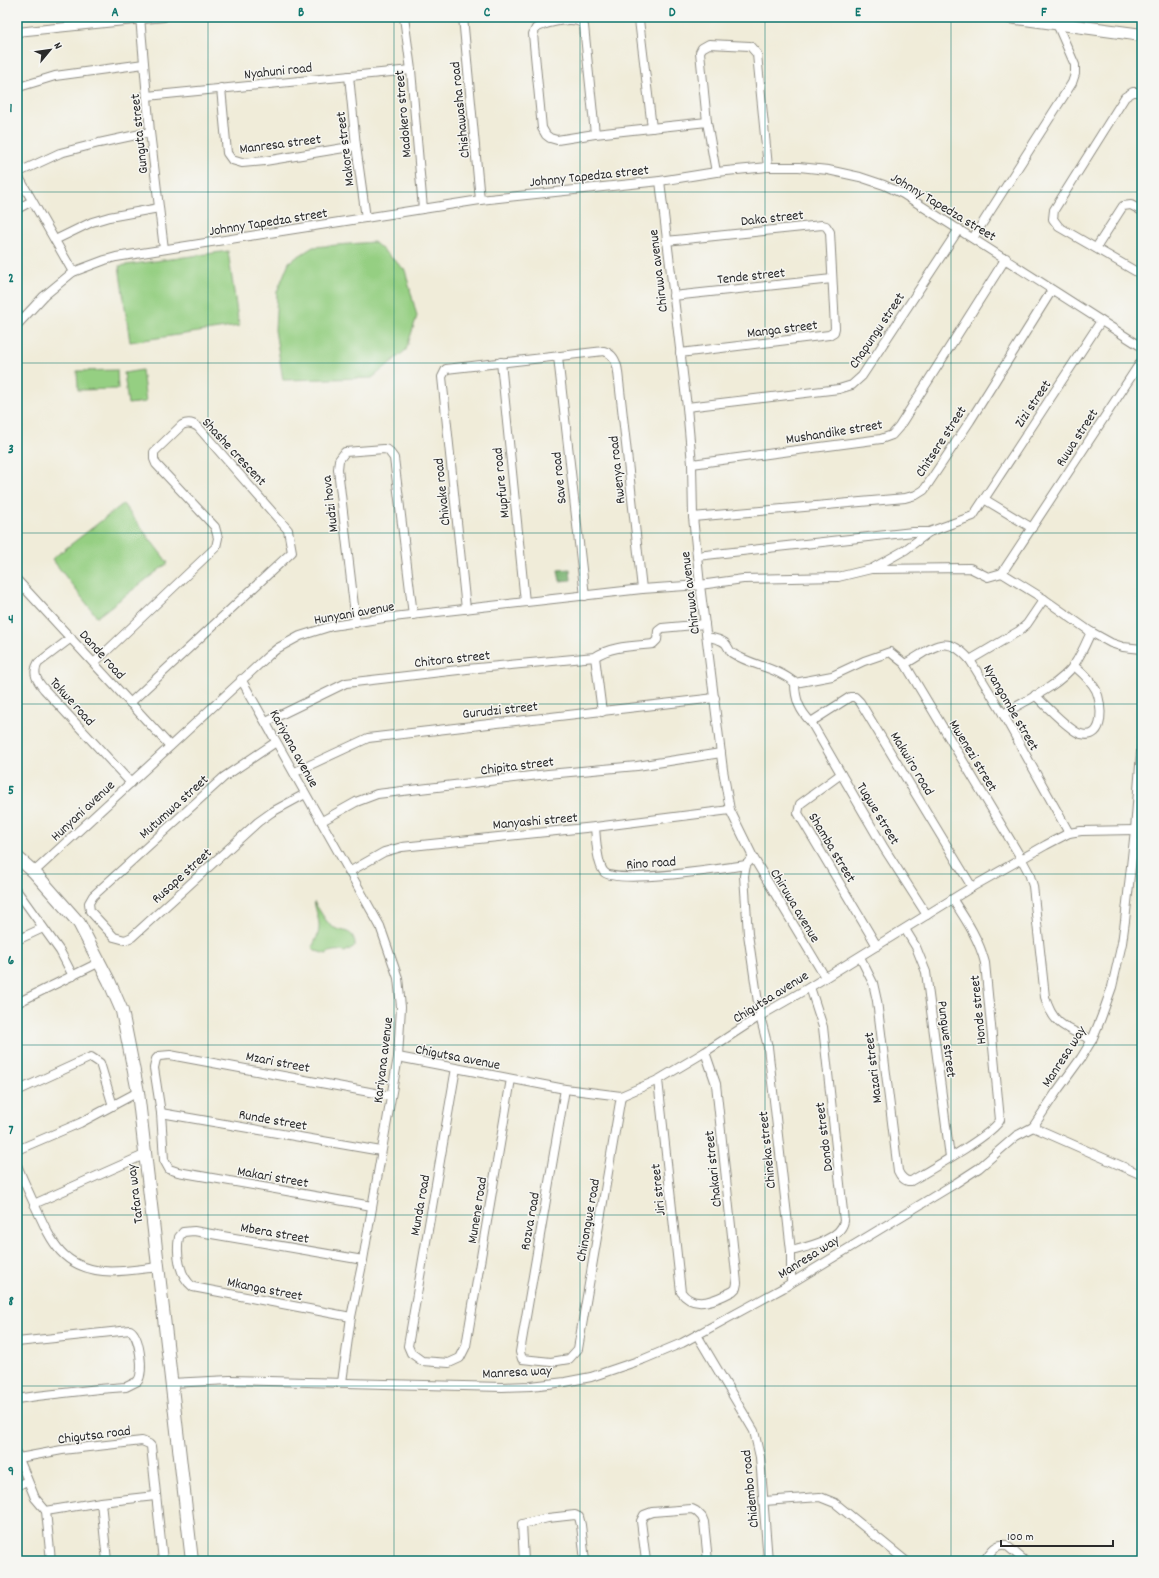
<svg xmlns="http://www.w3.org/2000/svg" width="1159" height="1578" viewBox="0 0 1159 1578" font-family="Dekko,sans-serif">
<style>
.green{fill:#95cf82;stroke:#607d56}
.forest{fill:#78b270;stroke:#526e4e}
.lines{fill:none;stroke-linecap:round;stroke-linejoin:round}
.street-casing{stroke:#8e8c82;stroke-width:10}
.secondary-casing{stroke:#8e8c82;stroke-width:14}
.street{stroke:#fff;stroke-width:8}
.secondary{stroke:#fff;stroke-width:12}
.grid{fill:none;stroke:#0f766e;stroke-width:1;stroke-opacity:0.55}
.labels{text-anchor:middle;stroke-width:3;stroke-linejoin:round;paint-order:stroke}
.street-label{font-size:14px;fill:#2b2b2b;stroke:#f6f6f2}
.neatline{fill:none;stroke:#0f766e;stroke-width:1.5}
.grid-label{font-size:13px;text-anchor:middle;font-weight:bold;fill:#0f766e}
</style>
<rect width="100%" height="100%" fill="#f6f6f2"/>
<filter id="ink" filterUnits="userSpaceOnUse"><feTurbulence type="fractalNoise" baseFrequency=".025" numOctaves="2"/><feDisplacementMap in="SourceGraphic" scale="8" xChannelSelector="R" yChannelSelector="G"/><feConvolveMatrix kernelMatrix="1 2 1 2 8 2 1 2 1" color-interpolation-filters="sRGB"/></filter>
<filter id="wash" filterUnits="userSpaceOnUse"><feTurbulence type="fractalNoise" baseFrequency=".012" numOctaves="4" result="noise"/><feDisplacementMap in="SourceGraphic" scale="16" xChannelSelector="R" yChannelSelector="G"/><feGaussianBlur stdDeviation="0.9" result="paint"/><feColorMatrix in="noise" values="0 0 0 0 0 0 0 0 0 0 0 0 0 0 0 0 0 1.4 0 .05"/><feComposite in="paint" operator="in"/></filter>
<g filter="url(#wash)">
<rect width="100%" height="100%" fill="#f0ecd9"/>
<!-- green -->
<g class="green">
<path d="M374,242L405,270L417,316L406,350L372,378L283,380L275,330L277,292L289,262L313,247Z"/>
<path d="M228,251L239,326L130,342L119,266Z"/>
<path d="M117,370L118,389L78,390L77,371Z"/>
<path d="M142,370L146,402L128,404L124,373Z"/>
<path d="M123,504L168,563L97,617L52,559Z"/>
<path d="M314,902C319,909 323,917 329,924C338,934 355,926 355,946L345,952C338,950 332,950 326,954L316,951L312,947C323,928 319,923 314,902Z"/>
</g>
<!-- forest -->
<path class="forest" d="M570,569L571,580L560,581L558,570Z"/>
</g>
<g filter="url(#ink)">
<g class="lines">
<!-- street casing -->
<g class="street-casing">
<g id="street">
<path d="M140,17L150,132L164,249"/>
<path d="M404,17L411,70L423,209"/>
<path d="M463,17L480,200"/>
<path d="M639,20L652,128"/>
<path d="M17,32L164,17"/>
<path d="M349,76L356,146L366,218"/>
<path d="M19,87L55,76L144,64"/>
<path d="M221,88L227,153L232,160L242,163L265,161L356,146"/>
<path d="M1142,92H1133L1125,97L1054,210L1053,219L1059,227L1142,275"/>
<path d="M147,96L411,70"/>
<path d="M595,134L584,26C578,14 546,23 536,28L533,34L542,128L546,135L550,138L557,140L595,134L707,122"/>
<path d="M716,172L707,122L700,52L702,48L709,44L750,46L757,54L768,167"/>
<path d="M17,173L60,153L99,143L150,132"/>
<path d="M17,174L73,272"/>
<path d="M660,181L687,407L692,464L693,517L700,585L723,770L730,810L753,857L825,977"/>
<path d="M17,209L32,201"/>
<path d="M973,238L1072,83L1075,74V65L1057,24"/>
<path d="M55,240L92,222L109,217L159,208"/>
<path d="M666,241L822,225L826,226L830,232L835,328L834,332L829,335L680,353"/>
<path d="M1096,248L1123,206L1131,205L1142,211"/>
<path d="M673,296L832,279"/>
<path d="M17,325L44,296L73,272L105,260L116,257L480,200L660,181L716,172L768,167H799L828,170L860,177L884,185L903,194L1142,347"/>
<path d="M558,357L585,596"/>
<path d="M1142,360L1002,573L1044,599L1091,632L1111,643L1123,647L1142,649"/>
<path d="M501,362L525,602"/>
<path d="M687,407L839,389L852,385L862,376L959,229"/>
<path d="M692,464L881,439L892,435L899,427L1006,258"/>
<path d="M984,499L1032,528"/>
<path d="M693,517L905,498L916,495L924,490L970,421L1052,290"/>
<path d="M697,556L913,532H929"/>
<path d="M873,568L905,550L929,532L973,516L1101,321"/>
<path d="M17,580L170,746"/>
<path d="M466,609L442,377L446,369L604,351C614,354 617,363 618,372L642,589"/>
<path d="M356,623L338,469L339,460L345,452L384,449L388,450L394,458L413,615"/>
<path d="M707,637C713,638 720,639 725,643C728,646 729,651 732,653C752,666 777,667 795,683"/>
<path d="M71,638L38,663C32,673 37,681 44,689L131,783"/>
<path d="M595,657C610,646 634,646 653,644L657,640L658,631L662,628L705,624"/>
<path d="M970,660L1019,631L1027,624L1044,599"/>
<path d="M94,663L216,547L218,538L215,527L156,464L154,459V452L182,425C188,422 193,423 198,427L288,530L292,552L130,703"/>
<path d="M905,664C932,649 945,631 970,660L1003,714L1069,833"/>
<path d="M241,679L380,926L398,978L401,1007L398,1057L363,1260L351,1317L342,1382"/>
<path d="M1035,695C1043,703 1071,732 1081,734C1106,741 1102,703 1096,690C1090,679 1082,673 1073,665"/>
<path d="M1003,714C1025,701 1059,686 1074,665C1081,655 1086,643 1091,632"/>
<path d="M266,722L346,683L467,669L595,657L602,712"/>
<path d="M811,722L850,697H855L860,702L972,887"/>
<path d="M276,742L224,777L93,896L89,903L90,911L114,937L125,940L132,937L258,822L272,812L305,794"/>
<path d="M295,772L368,738L715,698"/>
<path d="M841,774L800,804L798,813L877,946"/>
<path d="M322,821L356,802L377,794L548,774L637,766L721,753"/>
<path d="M595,827C596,839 597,864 604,872C615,885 725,868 746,865"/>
<path d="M753,857L746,865L744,876L748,934L760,1016L768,1047L791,1251V1282"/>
<path d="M34,872L268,656L278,648L300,636L332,626L384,618L642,589L700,585L743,579L838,577L871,569L970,568L988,577L1002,573"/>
<path d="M349,872L384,852L402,847L595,827L730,810"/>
<path d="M17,891L60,951L73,976"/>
<path d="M927,915L884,848L811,722C800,711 795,700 795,683L832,676L864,661L890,652L905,664L1021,858L1029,873L1033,886L1045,997C1053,1026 1067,1028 1092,1040"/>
<path d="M905,929L916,947L926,972L950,1157"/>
<path d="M17,940L43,928"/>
<path d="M860,957L873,983L877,1001L898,1171C900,1176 905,1182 911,1181C928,1171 994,1134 1000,1120L985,963C979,939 966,920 953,900"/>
<path d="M17,1003L100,962"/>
<path d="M398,1057L565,1089L621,1096L658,1080L705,1052L760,1016L810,987L972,887L1046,845L1069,833L1081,831L1135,830"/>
<path d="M456,1068L408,1346L411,1353L422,1361L449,1363L460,1358L466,1346L511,1079"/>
<path d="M658,1080L681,1292C694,1311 718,1299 733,1291L736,1288L737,1283L716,1084L705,1052"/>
<path d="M565,1089L520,1352L522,1359L551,1362L569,1359L578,1349L621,1096"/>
<path d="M17,1091L91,1057L100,1063L113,1106"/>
<path d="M161,1113L381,1151"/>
<path d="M1033,1127L1142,1175"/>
<path d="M17,1150L80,1123L138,1092"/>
<path d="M17,1165C23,1180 30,1195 37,1210C52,1243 63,1267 103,1271C119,1273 141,1269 158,1267"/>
<path d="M34,1204L144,1155"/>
<path d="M372,1206L178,1172L169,1169L164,1160L161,1113L154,1068L156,1059L159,1056L170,1055L391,1096"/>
<path d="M791,1251C806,1247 841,1240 844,1221L823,1027L810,987"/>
<path d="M351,1317L193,1287C179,1276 176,1254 179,1237L183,1232L194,1231L363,1260"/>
<path d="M697,1335L754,1431L760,1457L768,1561"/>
<path d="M17,1342L130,1330C140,1336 144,1371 138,1381L126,1387L99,1389L37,1396L17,1399"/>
<path d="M171,1383L230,1380L502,1387L531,1386L565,1382L591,1377L644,1359L682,1343L783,1288L956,1183L979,1168L1016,1136L1033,1127L1057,1091L1081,1058L1092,1040L1101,1018L1112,987L1122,943L1125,921L1135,830L1142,739"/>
<path d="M17,1454L35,1498L46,1511L101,1502L155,1496"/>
<path d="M19,1458L62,1450L142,1441L149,1444L151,1446L163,1561"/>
<path d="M17,1486L27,1481"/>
<path d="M764,1501L820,1497L835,1503L906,1561"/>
<path d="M101,1502L107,1561"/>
<path d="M46,1511L51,1561"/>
<path d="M524,1561L522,1524L548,1518L575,1515L579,1517L581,1525L585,1561"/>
<path d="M646,1561L641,1521L644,1515L652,1512L692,1509L696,1511L702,1517L704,1522L708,1561"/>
<path d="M984,1561C990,1553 995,1543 1006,1545L1025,1561"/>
</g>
</g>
<!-- secondary casing -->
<g class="secondary-casing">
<g id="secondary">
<path d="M1009,17L1142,35"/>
<path d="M17,857L34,872L79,923L109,981L122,1011L138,1092L192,1561"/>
</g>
</g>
<!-- street -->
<use href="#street" class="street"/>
<!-- secondary -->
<use href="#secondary" class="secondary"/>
</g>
</g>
<!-- grid -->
<path class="grid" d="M208,17V1561M394,17V1561M580,17V1561M765,17V1561M951,17V1561M17,192H1142M17,363H1142M17,533H1142M17,704H1142M17,874H1142M17,1045H1142M17,1215H1142M17,1386H1142"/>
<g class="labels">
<!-- street labels -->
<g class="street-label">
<text transform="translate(278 70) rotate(-6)" y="5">Nyahuni road</text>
<text transform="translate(459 110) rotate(-96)" y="5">Chishawasha road</text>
<text transform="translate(402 114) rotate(-95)" y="5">Madokero street</text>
<text transform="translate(138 134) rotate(-96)" y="5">Gunguta street</text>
<text transform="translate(280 143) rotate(-7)" y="5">Manresa street</text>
<text transform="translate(344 149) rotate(-97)" y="5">Makore street</text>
<text transform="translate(589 175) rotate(-6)" y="5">Johnny Tapedza street</text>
<text transform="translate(944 206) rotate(31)" y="5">Johnny Tapedza street</text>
<text transform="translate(772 217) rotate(-6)" y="5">Daka street</text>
<text transform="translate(268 221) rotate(-9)" y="5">Johnny Tapedza street</text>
<text transform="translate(657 271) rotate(-97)" y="5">Chiruwa avenue</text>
<text transform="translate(751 275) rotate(-6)" y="5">Tende street</text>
<text transform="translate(782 328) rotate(-7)" y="5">Manga street</text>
<text transform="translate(876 330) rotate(-56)" y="5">Chapungu street</text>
<text transform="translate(1032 403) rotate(-56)" y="5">Zizi street</text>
<text transform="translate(834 431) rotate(-9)" y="5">Mushandike street</text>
<text transform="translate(1076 437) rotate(-57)" y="5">Ruwa street</text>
<text transform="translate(940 441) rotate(-57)" y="5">Chitsere street</text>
<text transform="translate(235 451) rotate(47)" y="5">Shashe crescent</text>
<text transform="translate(616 470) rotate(-96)" y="5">Rwenya road</text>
<text transform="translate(558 478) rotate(-96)" y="5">Save road</text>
<text transform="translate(500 483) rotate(-96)" y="5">Mupfure road</text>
<text transform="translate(441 492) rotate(-96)" y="5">Chivake road</text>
<text transform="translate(329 504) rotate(-97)" y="5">Mudzi hova</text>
<text transform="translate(689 593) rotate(-97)" y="5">Chiruwa avenue</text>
<text transform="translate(354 612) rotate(-10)" y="5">Hunyani avenue</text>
<text transform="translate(103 654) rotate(48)" y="5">Dande road</text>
<text transform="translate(452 658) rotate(-6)" y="5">Chitora street</text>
<text transform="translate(73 701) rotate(48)" y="5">Tokwe road</text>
<text transform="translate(1012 707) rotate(60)" y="5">Nyangombe street</text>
<text transform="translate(500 709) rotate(-6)" y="5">Gurudzi street</text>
<text transform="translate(295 748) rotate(61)" y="5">Kariyana avenue</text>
<text transform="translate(974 755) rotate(59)" y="5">Mwenezi street</text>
<text transform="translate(913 763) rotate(59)" y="5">Makwiro road</text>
<text transform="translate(517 765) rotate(-7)" y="5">Chipita street</text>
<text transform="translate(173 806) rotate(-42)" y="5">Mutumwa street</text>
<text transform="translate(82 810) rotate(-43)" y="5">Hunyani avenue</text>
<text transform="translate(879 813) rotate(59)" y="5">Tugwe street</text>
<text transform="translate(535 820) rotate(-5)" y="5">Manyashi street</text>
<text transform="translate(833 847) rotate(59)" y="5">Shamba street</text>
<text transform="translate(651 862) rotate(-4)" y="5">Rino road</text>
<text transform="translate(181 875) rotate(-42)" y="5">Rusape street</text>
<text transform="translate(796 905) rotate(59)" y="5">Chiruwa avenue</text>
<text transform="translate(770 996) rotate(-32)" y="5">Chigutsa avenue</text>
<text transform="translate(977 1010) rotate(-96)" y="5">Honde street</text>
<text transform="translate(948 1039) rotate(83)" y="5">Pungwe street</text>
<text transform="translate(458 1056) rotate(11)" y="5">Chigutsa avenue</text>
<text transform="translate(1063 1056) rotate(-57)" y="5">Manresa way</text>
<text transform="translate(382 1060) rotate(-83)" y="5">Kariyana avenue</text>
<text transform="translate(278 1061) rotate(11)" y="5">Mzari street</text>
<text transform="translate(872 1068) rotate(-97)" y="5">Mazari street</text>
<text transform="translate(273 1119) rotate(10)" y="5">Runde street</text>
<text transform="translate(823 1137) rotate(-97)" y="5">Dondo street</text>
<text transform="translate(766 1150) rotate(-96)" y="5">Chineka street</text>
<text transform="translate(712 1169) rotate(-96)" y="5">Chakari street</text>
<text transform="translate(273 1176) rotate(10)" y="5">Makari street</text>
<text transform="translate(657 1190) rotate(-96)" y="5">Jiri street</text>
<text transform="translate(134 1194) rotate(-97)" y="5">Tafara way</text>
<text transform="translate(419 1205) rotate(-80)" y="5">Munda road</text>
<text transform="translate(476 1210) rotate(-81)" y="5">Munene road</text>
<text transform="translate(587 1220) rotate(-80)" y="5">Chinongwe road</text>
<text transform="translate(529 1221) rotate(-80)" y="5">Rozva road</text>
<text transform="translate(275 1232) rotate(10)" y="5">Mbera street</text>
<text transform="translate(808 1256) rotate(-32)" y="5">Manresa way</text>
<text transform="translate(265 1288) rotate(11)" y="5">Mkanga street</text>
<text transform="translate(517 1371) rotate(-3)" y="5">Manresa way</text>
<text transform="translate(94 1434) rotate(-7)" y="5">Chigutsa road</text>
<text transform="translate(749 1489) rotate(-96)" y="5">Chidembo road</text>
</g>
</g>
<!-- margin -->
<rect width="1159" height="1578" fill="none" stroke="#f6f6f2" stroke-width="44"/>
<!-- north arrow -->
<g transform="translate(50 50) rotate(61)" stroke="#f6f6f2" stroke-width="3" paint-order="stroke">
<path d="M0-3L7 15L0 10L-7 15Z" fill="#2b2b2b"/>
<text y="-6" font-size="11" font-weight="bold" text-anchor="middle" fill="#2b2b2b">N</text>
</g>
<!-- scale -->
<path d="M1001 1540v6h112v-6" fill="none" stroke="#2b2b2b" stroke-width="2"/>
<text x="1007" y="1540" font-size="12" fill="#2b2b2b" stroke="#f6f6f2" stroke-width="3" paint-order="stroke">100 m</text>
<rect x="22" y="22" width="1115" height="1534" class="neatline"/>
<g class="grid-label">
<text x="115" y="16">A</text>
<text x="301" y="16">B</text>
<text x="487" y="16">C</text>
<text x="672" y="16">D</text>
<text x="858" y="16">E</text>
<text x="1044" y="16">F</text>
<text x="11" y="112">1</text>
<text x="11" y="282">2</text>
<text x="11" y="453">3</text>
<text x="11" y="623">4</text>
<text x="11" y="794">5</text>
<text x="11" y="964">6</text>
<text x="11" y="1134">7</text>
<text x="11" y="1305">8</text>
<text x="11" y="1475">9</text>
</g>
</svg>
